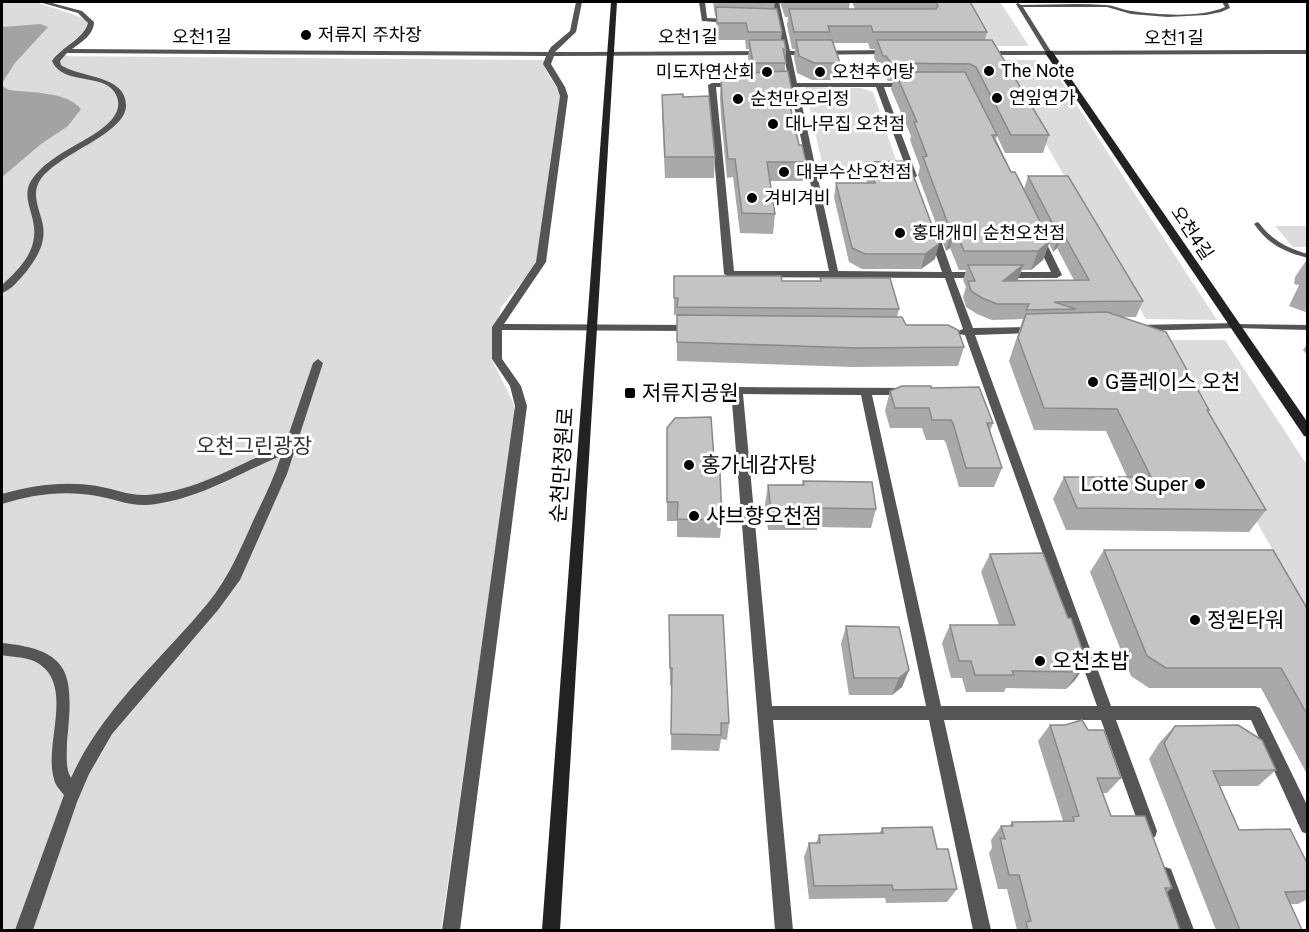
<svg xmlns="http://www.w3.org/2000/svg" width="1309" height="932" viewBox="0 0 1309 932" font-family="Roboto,'Noto Sans KR',sans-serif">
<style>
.green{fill:#dcdcdc}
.water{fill:#a3a3a3}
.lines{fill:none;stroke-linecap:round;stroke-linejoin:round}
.lane{fill:#555;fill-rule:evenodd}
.street{fill:#555;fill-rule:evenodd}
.secondary{fill:#222;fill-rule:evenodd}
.wall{fill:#a9a9a9;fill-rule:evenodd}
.shaded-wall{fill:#898989}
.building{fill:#c4c4c4;stroke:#898989;stroke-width:1.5}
.poi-dot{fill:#000;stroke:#fff;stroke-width:2}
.labels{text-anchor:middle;stroke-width:6;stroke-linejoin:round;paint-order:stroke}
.far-poi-label{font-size:18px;fill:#000;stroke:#fff;text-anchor:start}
.far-street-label{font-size:18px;fill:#000;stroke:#fff}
.poi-label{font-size:21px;fill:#000;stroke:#fff;text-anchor:start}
.park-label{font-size:21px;fill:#333;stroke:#fff}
.street-label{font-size:21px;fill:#000;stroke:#fff}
</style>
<rect width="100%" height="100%" fill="#fff"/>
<!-- green -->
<g class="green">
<path d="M2,2H36L83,18L88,22L83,33L55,56L544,60C544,74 556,84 562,96L538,257L530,273L501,307L492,344V360L513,402L515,413L441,930H2Z"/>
<path d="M961,2H1000L1029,46H986Z"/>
<path d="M998,60H1036L1052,67L1217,320L1146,319Z"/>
<path d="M805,87L861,88L873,92L900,172H824Z"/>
<path d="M1275,226H1307V247H1293Z"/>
<path d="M1153,340H1225L1307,465V610Z"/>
</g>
<!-- water -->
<g class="water">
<path d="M40,24L48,27L15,63L2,83V27Z"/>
<path d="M2,86L9,90C31,93 66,91 81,109L68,126L41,144L2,177Z"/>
</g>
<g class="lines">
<!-- lane -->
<g class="lane">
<path d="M1222,2H1308V3H1228L1230,8L1221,12L1206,15L1168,17L1131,14L1107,7H1023L1052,53L1049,55L1046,53L1016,4L1018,3L1021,5C1049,5 1077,3 1105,5C1114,5 1123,10 1132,11C1159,15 1201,18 1225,7Z"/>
<path d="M1257,222L1259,223C1272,240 1287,248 1308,254V258C1284,252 1268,244 1254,224Z"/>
<path d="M1233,324L1308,325V330L1236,328L1232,326Z"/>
</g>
<!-- street -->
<g class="street">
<path d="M39,2H48L82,11L94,22C94,34 82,42 72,49L548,52L551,47L570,31L576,2H582L576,32L555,52H585L783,51L773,2H779L790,51L890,50L894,52L890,54L791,55L797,83H968L1062,275L1057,278H954L973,328L1033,327L1038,330L1033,333L975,335L1111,706H1255L1260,708L1308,807V834L1302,832L1251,720H1116L1157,831L1155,837L1149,839L1143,837L1141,831L1101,720H944L991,930H973L929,720H773L793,930H775L731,390L733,387L909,388L911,391L909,394L905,395H872L941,706H1097L965,335L957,334L956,332L963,329L945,278L729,277L724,274L708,85L712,83H789L784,55L554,56L551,64L565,87L568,96L546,262L504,324L691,325L696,328L691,331L502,330V359L521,386L527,406L460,930H442L515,406L510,386L492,359V327L536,262L560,96L557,87L543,64L546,56L67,53L60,61L61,65C80,78 127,75 126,106C125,135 55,154 39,182C31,196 41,212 43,226C46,244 36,259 26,272C19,280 11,290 2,293V285C16,272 32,257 34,237C37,211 15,195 38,172C46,163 57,156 67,150C84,139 126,122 117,97C108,71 63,87 52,61C62,46 83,40 88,23L78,13ZM716,87H790L829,271H734ZM798,87H876L909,176L913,179L917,176L884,87H962L1051,272H952L938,232L933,229L928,232L942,272L838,271ZM743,394L861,395L926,706H772Z"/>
<path d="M699,2H705L707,18L729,19L732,21L729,23L702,21Z"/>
<path d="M1308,50V54L985,55L981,53L985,51Z"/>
<path d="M1236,323L1241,326L1240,328L1138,331L1133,328L1138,325Z"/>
<path d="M318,359L323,363L287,474L240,580L218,610L112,734L89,774L77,802L33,930H15L64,795C60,790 55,785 54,779C43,743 77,682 34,661C25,657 11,657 2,655V643C75,650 73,678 67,742C67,754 65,768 71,778C101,710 161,660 208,603C229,577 240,550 254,519C264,498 274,478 281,456C237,474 196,501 147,505C130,506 114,499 97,496C65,490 33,494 2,504V494C33,485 65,481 97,486C114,489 130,496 147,495C196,492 240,463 285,445L313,363Z"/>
<path d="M1165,867L1171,869L1194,930H1176L1157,875L1159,869Z"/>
</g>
<!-- secondary -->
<g class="secondary">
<path d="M611,2H617L560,930H542Z"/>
<path d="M1046,51H1052L1308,423V437L1304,436L1045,53Z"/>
</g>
</g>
<!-- wall -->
<g class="wall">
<path d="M713,2H775L774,9L782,32L781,40L786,50L785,71L792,92L790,104L799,145L806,162L803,181H770L775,214L773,234L740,233L733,177L727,178L721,117L720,97L721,79H731V74L751,73L748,57L749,49H746L745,40H717L716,16H715Z"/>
<path d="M780,2H850L849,9H855L852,2H970L987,32L985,40L1049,135L1043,153H1005L997,136L995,141L1011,172L1024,189L1028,176L1143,301L1136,317H1120L1209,410L1208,412L1266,510L1249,532L1066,530L1053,499L1064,477H1127L1106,431L1034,430L1009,361L1023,319L992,320L977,314L966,307L963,297L966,287L963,280L966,270H959L950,248L946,251L918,175L920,167L910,140L911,136L891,89L893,81H888L883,73H880L874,57L875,49H870L868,43H833L840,63L838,80H812L797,73L794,57L795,49H792L787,25L788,17H785ZM1049,243L1053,252L1057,248L1074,280L1017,281L1022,270H1031L1043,260Z"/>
<path d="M662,95L683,97L715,157L714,178H665L662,115Z"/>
<path d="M867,162L935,259L921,269H862L849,262L834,197L836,183H867L865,176Z"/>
<path d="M1308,258V313L1289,306L1299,285L1294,284L1295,277Z"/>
<path d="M674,276L782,281H820V278L899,309L897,317L906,325L964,347L958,366L853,367L677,361V315H674Z"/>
<path d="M1308,343V356L1303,350Z"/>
<path d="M931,388L993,423L990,431L1002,468L994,487H959L946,443L944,440H926L922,428H890L885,411L890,391Z"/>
<path d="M667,428L715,473L722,520L720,538L677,537V521H667Z"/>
<path d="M803,481L876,509L871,528L817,527V530H768L765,504L768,485H802Z"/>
<path d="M1104,550L1308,610V776L1261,688H1149L1131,676L1090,572Z"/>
<path d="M990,554L1087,663L1075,680L1066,689L1006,688L1004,692H966L962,678H951L942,643L950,625H999L981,572Z"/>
<path d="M669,615L729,723L727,740L721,739L719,751L671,750L672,685L670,686Z"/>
<path d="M846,626L909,670L902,687L892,695H849L841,644Z"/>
<path d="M1050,725L1088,730L1121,778L1107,793H1103L1111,816L1172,888L1167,892L1180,930H1016H1017L1007,889H998L989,853L992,848L991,840L1001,826H1009L1012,822L1063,821L1038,741Z"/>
<path d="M1175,726L1276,770L1258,786H1220L1239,830L1308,865V899L1298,904H1290L1302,930H1216L1149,759L1160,742Z"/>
<path d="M882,828L937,849L957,889L947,902L886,903L885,898L809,899L804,857L809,843H816L819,835L879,834Z"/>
</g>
<!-- shaded-wall -->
<g class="shaded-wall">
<path d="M955,229L950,248L946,251L951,232Z"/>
<path d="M1063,233L1057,248L1053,252L1059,236Z"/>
<path d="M1050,241L1043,260L1031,270L1038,251Z"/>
<path d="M939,244L935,259L921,269L925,254Z"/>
<path d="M1023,265L1018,280L998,296L1003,281Z"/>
<path d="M1087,663L1075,680L1066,689L1078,672Z"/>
<path d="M909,670L902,687L892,695L899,678Z"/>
</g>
<!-- building -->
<g class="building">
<path d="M936,2H970L987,32H873L871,26H828L830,32H794L789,9H936L938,6Z"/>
<path d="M716,7L777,9L782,32H748L746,23H717Z"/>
<path d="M749,40H784L786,50L783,49L786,63H753Z"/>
<path d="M796,40H832L840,63H814L799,56Z"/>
<path d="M877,40H992L1049,135H1011L976,67L970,64L891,63L886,56H883Z"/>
<path d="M788,71L792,92H787L799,145H802L806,162H767L775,214L742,213L735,159H728L722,98L721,79H732L731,74Z"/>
<path d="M895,72H965L997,135H992L1011,172H1015L1050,241L1038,251H964L955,229L951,232L923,157L927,156L914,122H917Z"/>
<path d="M683,94V97L709,96L715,157H665L662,95Z"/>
<path d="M908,161L939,244L925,254H865L852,248L836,183H875L867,162Z"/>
<path d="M1028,176H1068L1143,301L1054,302L1076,309L1026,310L1029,304H997L982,298L971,291L968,281H975L968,265H1023L1003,281L1089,280L1063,233L1059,236Z"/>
<path d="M674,276H781L782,281H821L820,278H890L899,309L677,307L678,298H674Z"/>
<path d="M1107,312L1166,332L1209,410H1207L1266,510L1077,508L1064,477H1151L1117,409L1044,408L1018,338L1026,314Z"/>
<path d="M677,315L902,317L906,325H948L958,330L964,347L857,348L677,342Z"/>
<path d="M902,386H931V388L979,387L993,423H987L1002,468H966L953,423L951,420H932L929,408H895L890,391Z"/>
<path d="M711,417L715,473H720L722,520L677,519L678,502H667V428L675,418Z"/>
<path d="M803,481L872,482L876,509L820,508L821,511H771L768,485H804Z"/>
<path d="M1104,550H1273L1308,610V716L1281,668H1166L1147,656Z"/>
<path d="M1043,553L1068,618H1071L1087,663L1078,672L1012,671L1014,675H975L971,661H959L950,625H1015L990,554Z"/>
<path d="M669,615H723L729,723H721V735L671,734L672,668H670Z"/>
<path d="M846,626L899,627L909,670L899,678H854Z"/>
<path d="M1082,720L1088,730H1104L1121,778H1097L1111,816H1145L1172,888H1165L1180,930H1028L1026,922L1031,921L1019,875H1009L1000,838L1005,839L1001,826H1013L1012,822L1074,821L1073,817L1079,816L1050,725H1065Z"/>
<path d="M1238,725L1262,740L1276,770L1213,771L1239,830L1290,829L1308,865V891L1285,892L1302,930H1240L1164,743L1175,726Z"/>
<path d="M932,827L937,849H948L957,889L893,890L892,885L814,886L809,843H820L819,835L883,833L882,828Z"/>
</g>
<!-- markers -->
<g class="poi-dot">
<circle cx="306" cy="35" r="6"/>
<circle cx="989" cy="71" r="6"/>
<circle cx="767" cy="72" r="6"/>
<circle cx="820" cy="72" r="6"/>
<circle cx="997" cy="98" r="6"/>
<circle cx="738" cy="99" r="6"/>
<circle cx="773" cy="124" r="6"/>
<circle cx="784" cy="172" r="6"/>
<circle cx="752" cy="198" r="6"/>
<circle cx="900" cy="233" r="6"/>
<circle cx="1093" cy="382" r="6"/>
<rect x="624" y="387" width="12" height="12" rx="3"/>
<circle cx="689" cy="465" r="6"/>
<circle cx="1200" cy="484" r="6"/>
<circle cx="694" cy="516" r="6"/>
<circle cx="1195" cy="620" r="6"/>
<circle cx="1040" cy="661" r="6"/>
</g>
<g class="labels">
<!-- far-poi labels -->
<g class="far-poi-label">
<text x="318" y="41">저류지 주차장</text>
<text x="1001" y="77">The Note</text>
<text x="755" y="78" text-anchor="end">미도자연산회</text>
<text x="832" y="78">오천추어탕</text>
<text x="1009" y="104">연잎연가</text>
<text x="750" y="105">순천만오리정</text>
<text x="785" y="130">대나무집 오천점</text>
<text x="796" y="178">대부수산오천점</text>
<text x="764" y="204">겨비겨비</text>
<text x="912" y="239">홍대개미 순천오천점</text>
</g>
<!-- far-street labels -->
<g class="far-street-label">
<text x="202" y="43">오천1길</text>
<text x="688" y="43">오천1길</text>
<text x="1174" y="44">오천1길</text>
<text transform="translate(1192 233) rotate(56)" y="6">오천4길</text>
</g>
<!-- poi labels -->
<g class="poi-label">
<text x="1105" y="389">G플레이스 오천</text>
<text x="642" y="400">저류지공원</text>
<text x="701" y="472">홍가네감자탕</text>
<text x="1188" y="491" text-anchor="end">Lotte Super</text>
<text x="706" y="523">샤브향오천점</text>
<text x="1207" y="627">정원타워</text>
<text x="1052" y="668">오천초밥</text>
</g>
<!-- park labels -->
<g class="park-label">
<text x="254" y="453">오천그린광장</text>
</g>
<!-- street labels -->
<g class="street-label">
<text transform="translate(562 465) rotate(-86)" y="7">순천만정원로</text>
</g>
</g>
<!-- border -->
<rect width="1309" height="932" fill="none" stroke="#000000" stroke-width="6"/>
</svg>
